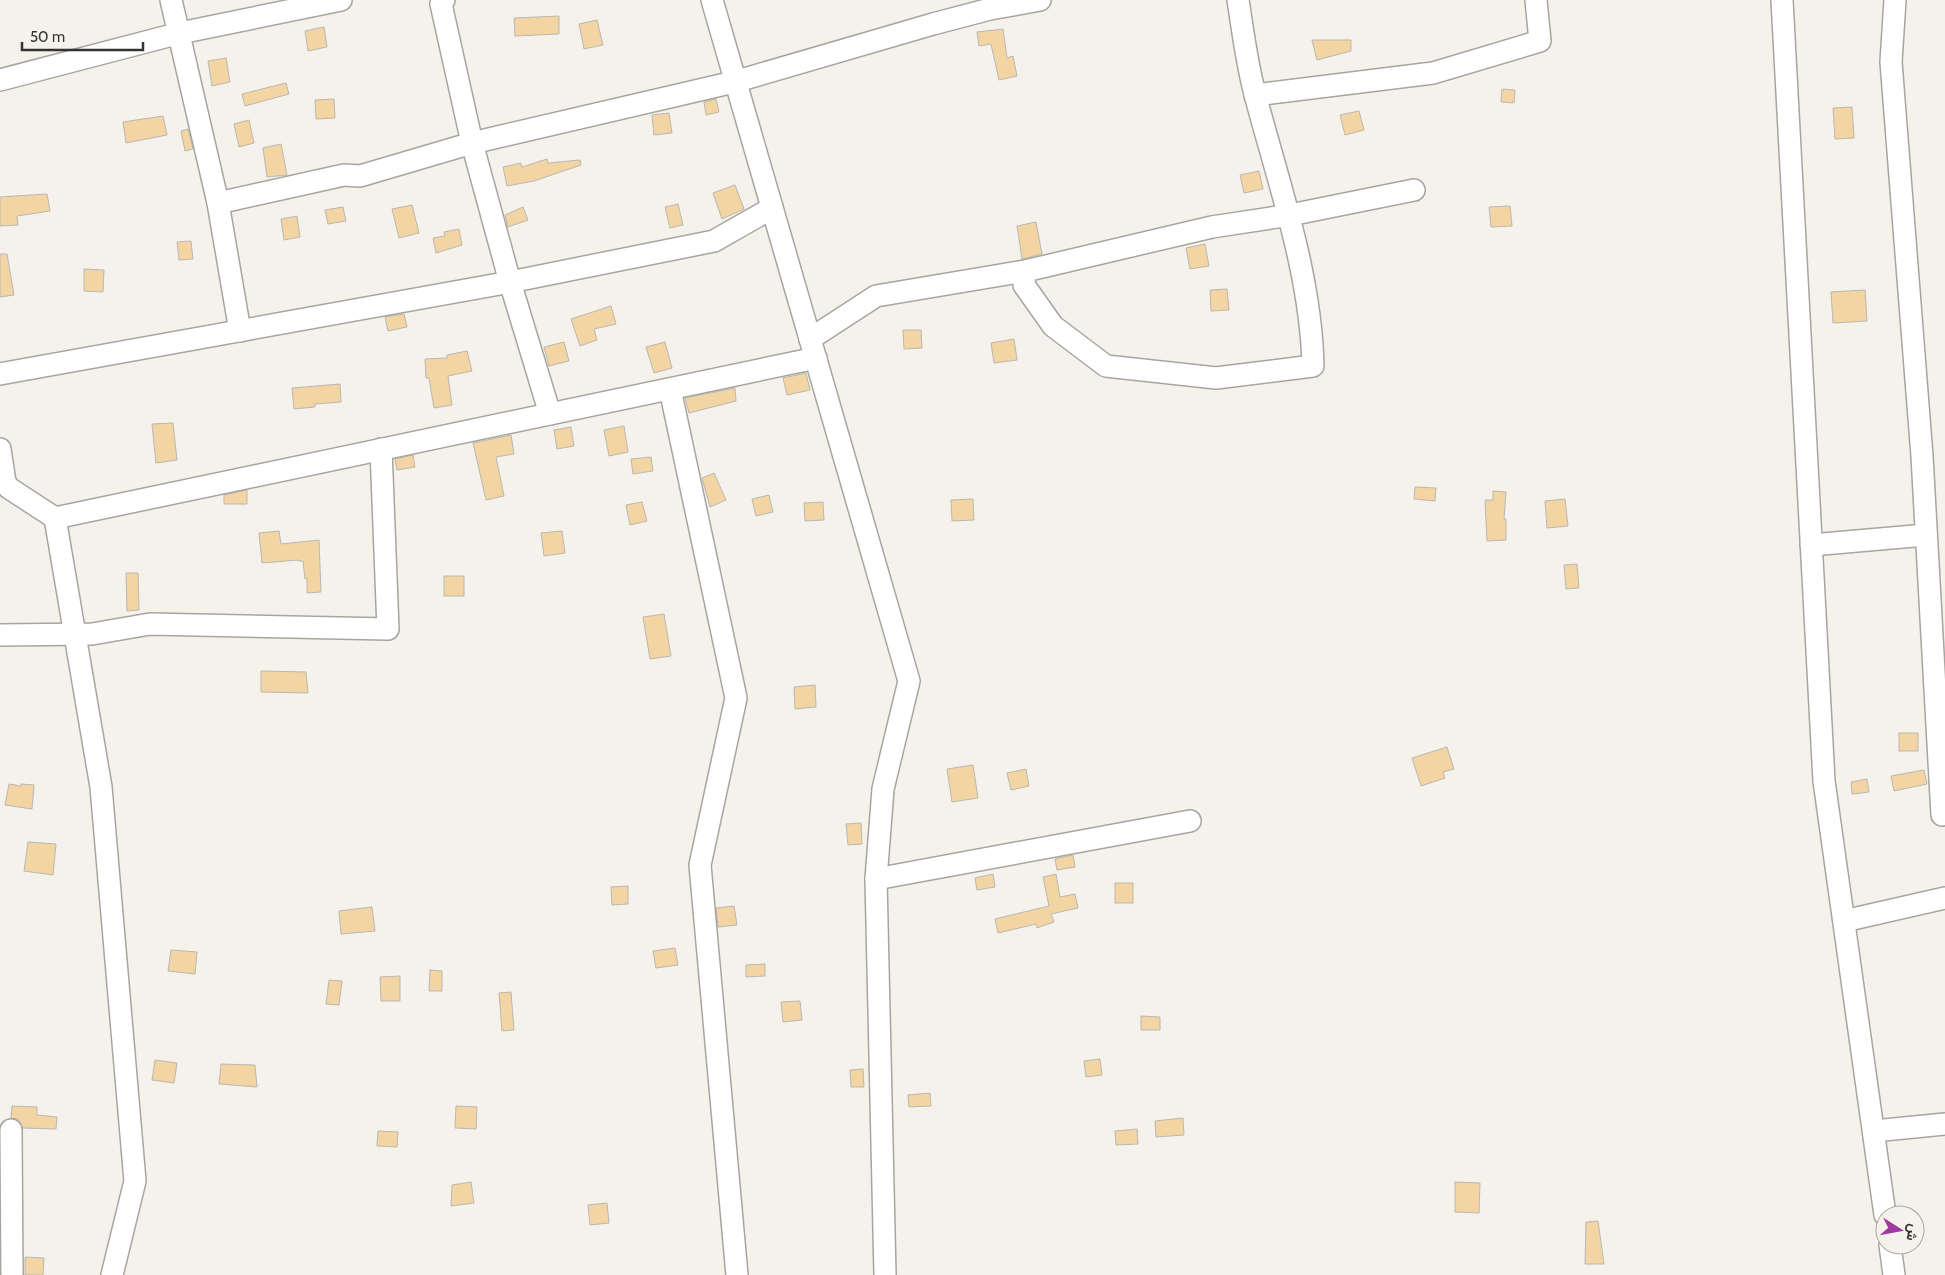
<svg xmlns="http://www.w3.org/2000/svg" width="1945" height="1275" viewBox="0 0 1945 1275" font-family="Cabin,Vazirmatn,sans-serif">
<style>
.building{fill:#f3d4a3;stroke:#bbb7b2}
.lines{fill:none;stroke-linecap:round;stroke-linejoin:round}
.minor-casing{stroke:#a8a59f;stroke-width:24}
.minor{stroke:#fff;stroke-width:21}
</style>
<rect width="100%" height="100%" fill="#f5f2ec"/>
<!-- building -->
<g class="building">
<path d="M559,16V34L515,36L514,18Z"/>
<path d="M597,20L603,45L584,49L579,24Z"/>
<path d="M324,27L327,47L308,51L305,31Z"/>
<path d="M1003,29L1007,58L1013,56L1017,76L999,80L991,44L979,46L977,32Z"/>
<path d="M1312,40H1351V51L1317,60Z"/>
<path d="M226,58L230,82L212,86L208,61Z"/>
<path d="M286,83L289,94L245,106L242,94Z"/>
<path d="M1502,89L1515,90L1514,103L1501,102Z"/>
<path d="M334,99L335,118L316,119L315,100Z"/>
<path d="M716,99L719,112L706,115L704,102Z"/>
<path d="M1852,107L1854,138L1835,139L1833,108Z"/>
<path d="M1359,111L1364,130L1345,135L1340,115Z"/>
<path d="M669,113L672,133L654,135L652,115Z"/>
<path d="M163,116L167,135L126,143L123,122Z"/>
<path d="M249,120L254,143L239,147L234,124Z"/>
<path d="M188,129L193,149L185,151L181,131Z"/>
<path d="M281,144L287,175L267,177L263,148Z"/>
<path d="M547,159L548,163L580,160L581,165L534,181L507,186L503,167L521,163L522,167Z"/>
<path d="M1259,171L1263,189L1244,193L1240,175Z"/>
<path d="M735,185L744,209L722,219L713,193Z"/>
<path d="M47,194L50,211L17,216L18,225L0,226V197Z"/>
<path d="M678,204L683,225L670,228L665,207Z"/>
<path d="M412,205L419,233L399,238L392,209Z"/>
<path d="M1510,206L1512,226L1491,227L1489,207Z"/>
<path d="M343,207L346,221L328,224L325,210Z"/>
<path d="M523,207L528,220L508,227L505,215Z"/>
<path d="M297,216L300,237L284,240L281,219Z"/>
<path d="M1036,222L1042,254L1022,259L1017,226Z"/>
<path d="M459,229L462,245L436,253L433,238L445,236L444,232Z"/>
<path d="M191,241L193,259L179,260L177,242Z"/>
<path d="M1205,244L1209,266L1190,269L1186,248Z"/>
<path d="M0,254H7L14,295L0,297Z"/>
<path d="M84,269L104,270L103,292L84,291Z"/>
<path d="M1227,289L1229,310L1211,311L1210,290Z"/>
<path d="M1865,290L1867,321L1833,323L1831,292Z"/>
<path d="M611,306L616,324L594,329L597,340L580,346L571,319Z"/>
<path d="M404,314L407,327L388,331L385,317Z"/>
<path d="M903,330H921L922,348L904,349Z"/>
<path d="M1014,339L1017,360L994,363L991,343Z"/>
<path d="M564,342L569,361L549,366L544,347Z"/>
<path d="M665,342L672,368L654,373L646,347Z"/>
<path d="M467,351L472,371L448,376L452,405L434,408L429,378H426L425,359L447,358V355Z"/>
<path d="M806,373L810,390L787,395L783,378Z"/>
<path d="M340,384L341,402L315,404V407L294,409L292,388Z"/>
<path d="M735,388L736,401L689,413L685,398Z"/>
<path d="M173,423L177,460L156,463L152,424Z"/>
<path d="M624,426L628,452L609,456L604,430Z"/>
<path d="M571,427L574,446L557,449L554,430Z"/>
<path d="M511,435L514,454L496,457L504,496L486,500L473,443Z"/>
<path d="M413,455L415,467L397,470L395,459Z"/>
<path d="M651,457L653,471L633,474L631,459Z"/>
<path d="M714,473L726,500L710,507L702,478Z"/>
<path d="M1415,487L1436,488L1435,501L1414,499Z"/>
<path d="M247,490V504H224V495Z"/>
<path d="M1493,491L1506,492L1504,519H1506V540L1487,541L1485,500H1493Z"/>
<path d="M769,495L773,512L756,516L752,499Z"/>
<path d="M973,499L974,520L952,521L951,500Z"/>
<path d="M1565,499L1568,526L1547,528L1545,501Z"/>
<path d="M642,502L647,521L630,525L626,505Z"/>
<path d="M823,502L824,520L805,521L804,503Z"/>
<path d="M279,531L281,544L319,540L321,592L307,593V578L305,579L303,561H298V560L262,563L259,533Z"/>
<path d="M562,531L565,553L544,556L541,533Z"/>
<path d="M1577,564L1579,588L1566,589L1564,565Z"/>
<path d="M126,573H138L139,610L127,611Z"/>
<rect x="444" y="576" width="20" height="20"/>
<path d="M664,614L671,656L650,659L643,617Z"/>
<path d="M261,671L306,672L308,693L261,692Z"/>
<path d="M815,685L816,707L795,709L794,687Z"/>
<rect x="1899" y="733" width="19" height="18"/>
<path d="M1447,747L1454,769L1443,772L1445,778L1421,786L1412,758Z"/>
<path d="M973,765L978,798L952,802L947,769Z"/>
<path d="M1026,769L1029,786L1011,790L1007,773Z"/>
<path d="M1924,770L1927,784L1894,791L1891,776Z"/>
<path d="M1867,779L1869,792L1852,794L1851,782Z"/>
<path d="M9,784L21,786V784L34,785L32,809L5,805Z"/>
<path d="M861,823L862,844L848,845L846,824Z"/>
<path d="M28,842L56,844L53,875L24,871Z"/>
<path d="M1073,855L1075,867L1057,870L1055,859Z"/>
<path d="M993,874L995,887L977,890L975,878Z"/>
<path d="M1056,874L1060,897L1075,894L1078,908L1051,914L1054,922L1037,928L1036,924L998,933L995,919L1049,906L1043,877Z"/>
<rect x="1115" y="883" width="18" height="20"/>
<path d="M628,886V904L612,905L611,887Z"/>
<path d="M734,906L737,925L718,927L716,908Z"/>
<path d="M372,907L375,931L341,934L339,911Z"/>
<path d="M675,948L678,965L656,968L653,951Z"/>
<path d="M171,950L197,952L195,974L168,971Z"/>
<path d="M765,964V976L746,977V965Z"/>
<path d="M430,970L442,971V991H429Z"/>
<path d="M400,976V1001H381L380,977Z"/>
<path d="M329,980L342,981L339,1005L326,1004Z"/>
<path d="M511,992L514,1030L502,1031L499,993Z"/>
<path d="M800,1001L802,1020L783,1022L781,1002Z"/>
<path d="M1141,1016L1160,1017V1030H1141Z"/>
<path d="M1100,1059L1102,1075L1086,1077L1084,1061Z"/>
<path d="M155,1060L177,1063L174,1083L152,1080Z"/>
<path d="M221,1064L255,1065L257,1087L219,1084Z"/>
<path d="M863,1069L864,1087H851L850,1070Z"/>
<path d="M930,1093L931,1106L909,1107L908,1095Z"/>
<path d="M12,1106L37,1107V1115L57,1117L56,1129L23,1128L18,1119L11,1118Z"/>
<path d="M456,1106L477,1107L476,1129L455,1128Z"/>
<path d="M1183,1118L1184,1135L1156,1137L1155,1121Z"/>
<path d="M1137,1129L1138,1144L1116,1145L1115,1131Z"/>
<path d="M378,1131L398,1132L397,1147L377,1146Z"/>
<path d="M471,1182L474,1203L451,1206L452,1185Z"/>
<path d="M1455,1182L1480,1183L1479,1213L1455,1212Z"/>
<path d="M607,1203L609,1223L590,1225L588,1205Z"/>
<path d="M1598,1221L1604,1264H1585L1586,1222Z"/>
<path d="M25,1257L44,1258L43,1275H25Z"/>
</g>
<g class="lines">
<!-- minor casing -->
<g class="minor-casing">
<g id="minor">
<path d="M171,0L218,203L240,331"/>
<path d="M444,0L441,4L472,143L510,282L550,414"/>
<path d="M712,0L909,681L883,789L876,879L885,1275"/>
<path d="M1782,0L1824,781L1885,1215"/>
<path d="M1895,0L1891,62L1922,456L1942,815"/>
<path d="M0,80L180,33L341,0"/>
<path d="M1255,95L1433,73L1540,41L1536,0"/>
<path d="M218,203L344,175L360,176L472,143L734,82L933,24L990,9L1040,0"/>
<path d="M1025,271L1024,285L1053,326L1106,366L1216,378L1313,366C1311,274 1279,185 1256,98C1247,66 1243,32 1238,0"/>
<path d="M810,339L876,296L1025,271L1212,227L1290,215L1414,190"/>
<path d="M0,374L510,282L714,241L772,208"/>
<path d="M670,389L736,698L700,865L737,1275"/>
<path d="M0,449L5,482L9,488L55,518L816,358"/>
<path d="M55,518L101,787L135,1181L112,1275"/>
<path d="M1811,545L1926,535"/>
<path d="M0,635L92,634L150,624L388,629L381,449"/>
<path d="M876,879L1190,821"/>
<path d="M1844,921L1945,898"/>
<path d="M11,1130L12,1275"/>
<path d="M1874,1131L1945,1124"/>
<path d="M1890,1245L1894,1275"/>
</g>
</g>
<!-- minor -->
<use href="#minor" class="minor"/>
</g>
<!-- north arrow -->
<g transform="translate(1900 1230) rotate(101)"><circle r="24" fill="#f5f2ec" stroke="#a8a6a1"/>
<path d="M0-4L9 19L0 12L-9 19Z" fill="#9f3a9f"/>
<text y="-8" font-size="14" font-weight="bold" text-anchor="middle" fill="#343331">ش</text>
</g>
<!-- scale -->
<path d="M22 42v8h121v-8" fill="none" stroke="#343331" stroke-width="2.5"/>
<text x="30" y="42" font-size="15" fill="#343331" stroke="#f5f2ec" stroke-width="4" paint-order="stroke">50 m</text>
</svg>
